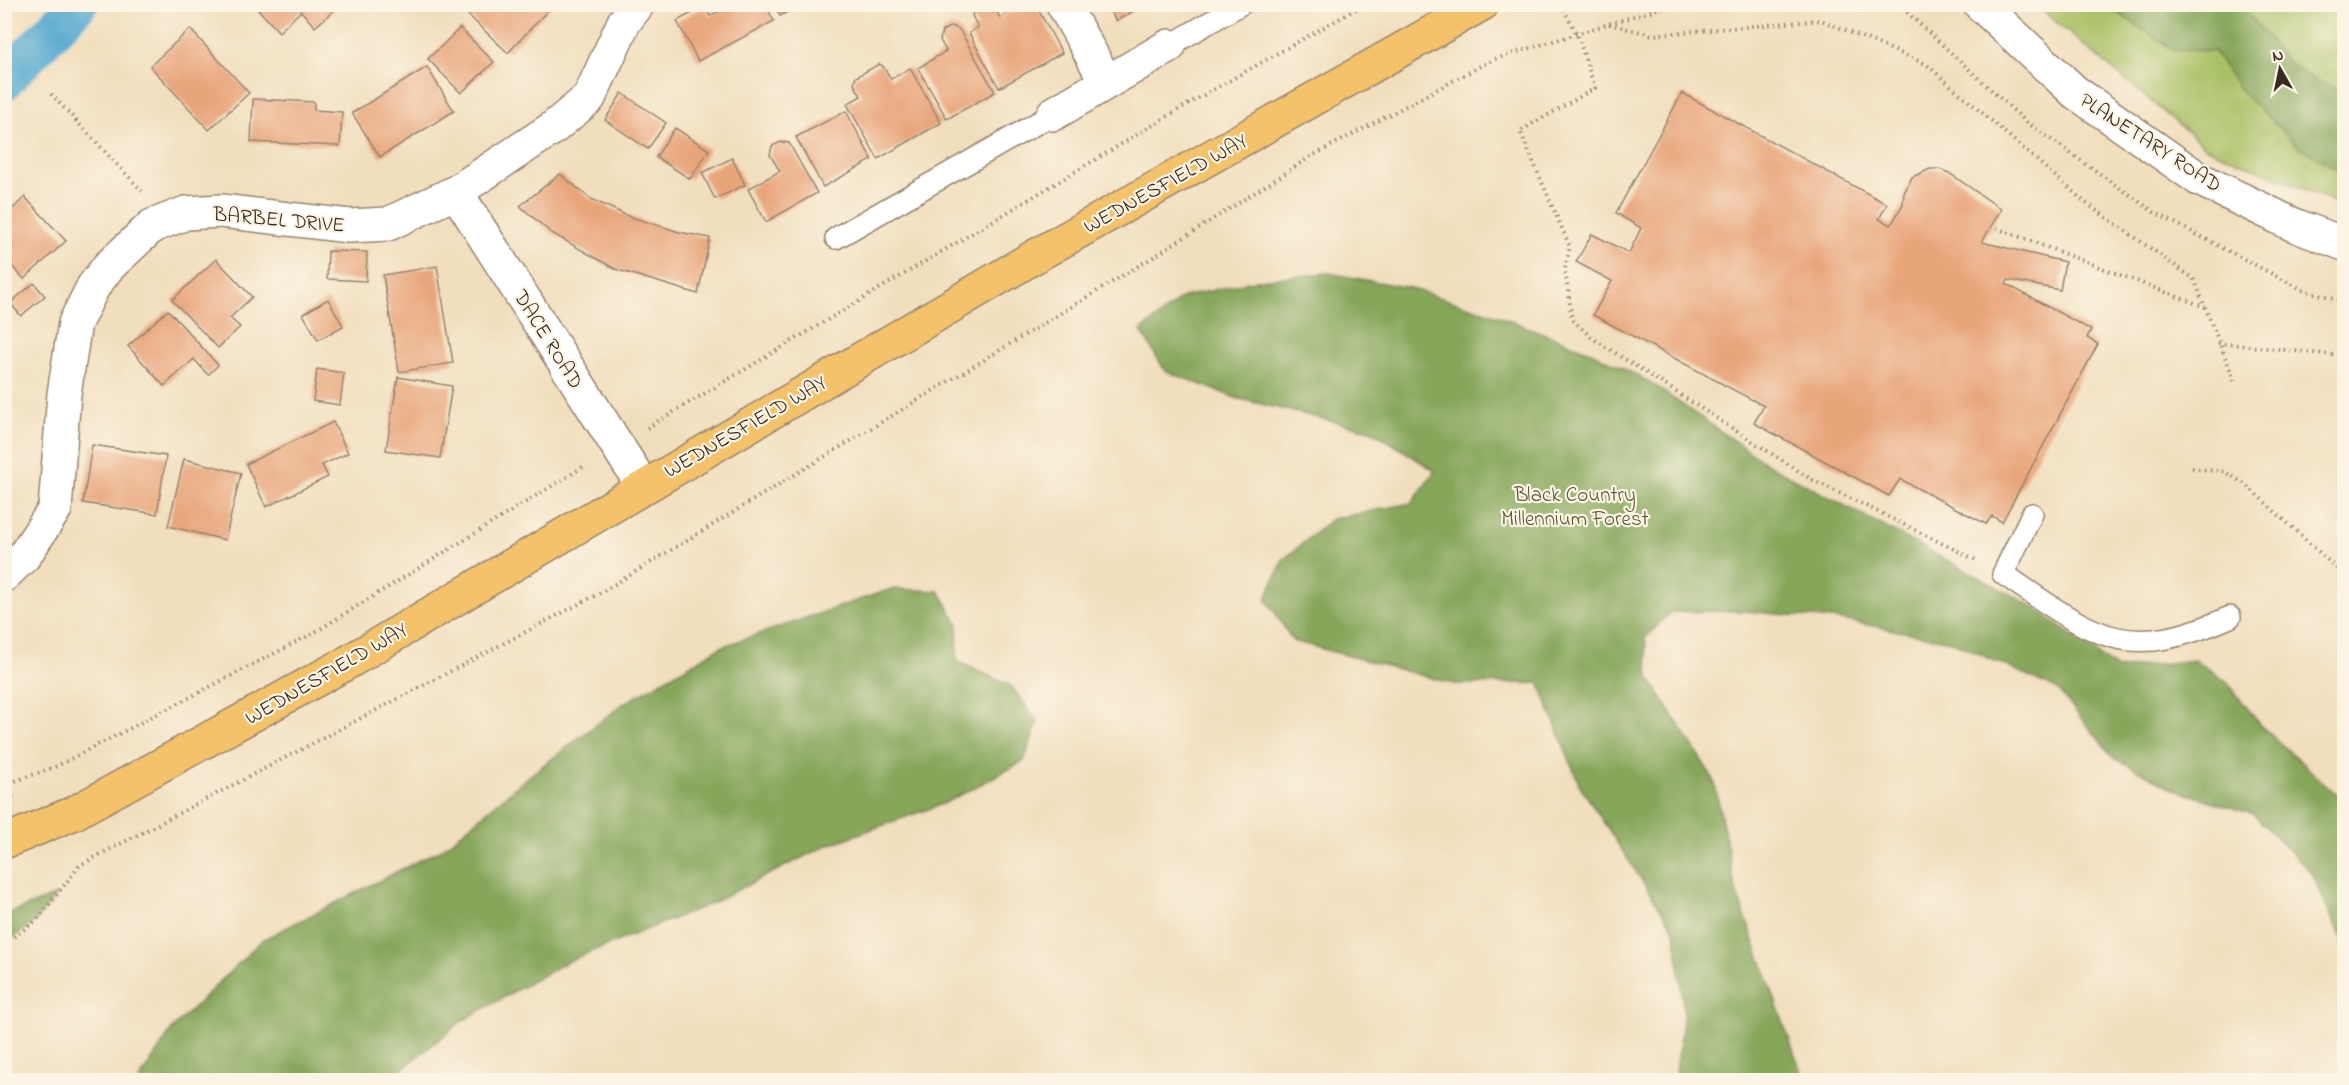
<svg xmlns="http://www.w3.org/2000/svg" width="2349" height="1085" viewBox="0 0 2349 1085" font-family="'Indie Flower',sans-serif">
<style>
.green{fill:#a8bf64;stroke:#727441;stroke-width:1.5}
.forest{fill:#86a65a;stroke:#60683c;stroke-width:1.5}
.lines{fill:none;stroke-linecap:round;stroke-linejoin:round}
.canal{stroke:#53a8cf;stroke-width:39}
.building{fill:#e8a57a}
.service-casing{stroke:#96846e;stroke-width:24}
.minor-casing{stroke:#96846e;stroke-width:36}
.primary-casing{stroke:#96846e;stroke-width:36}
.path{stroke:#96846e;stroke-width:4;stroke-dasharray:1.5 4.5;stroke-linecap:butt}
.service{stroke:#fff;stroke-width:21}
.minor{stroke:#fff;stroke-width:33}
.primary{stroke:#f4c26a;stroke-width:33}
.labels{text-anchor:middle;stroke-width:4.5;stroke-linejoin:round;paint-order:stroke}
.street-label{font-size:21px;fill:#3b2a1e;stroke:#fcf5e5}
.park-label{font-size:21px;fill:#5c5733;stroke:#fcf5e5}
</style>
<rect width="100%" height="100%" fill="#fcf5e5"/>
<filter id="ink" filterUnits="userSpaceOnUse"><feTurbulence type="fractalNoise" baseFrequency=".0167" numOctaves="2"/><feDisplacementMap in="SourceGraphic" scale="12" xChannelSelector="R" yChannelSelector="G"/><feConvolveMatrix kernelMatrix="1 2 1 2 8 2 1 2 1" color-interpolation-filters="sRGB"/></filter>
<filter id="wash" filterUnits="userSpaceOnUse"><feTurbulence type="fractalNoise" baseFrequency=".008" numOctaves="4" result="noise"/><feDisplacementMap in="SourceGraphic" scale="24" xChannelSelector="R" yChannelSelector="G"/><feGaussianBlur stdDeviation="1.35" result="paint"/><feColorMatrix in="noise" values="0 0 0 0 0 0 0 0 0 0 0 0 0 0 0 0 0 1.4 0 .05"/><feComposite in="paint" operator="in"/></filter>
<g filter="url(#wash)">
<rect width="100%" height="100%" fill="#f1debd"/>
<!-- green -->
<path class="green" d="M2036,5H2344V206L2207,148Z"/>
<!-- forest -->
<g class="forest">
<path d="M2106,5H2239C2255,19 2265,35 2278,51C2294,71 2321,84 2344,92V173L2299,147L2241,91L2214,51L2174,50Z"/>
<path d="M1328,273L1410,288L1495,315L1585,349L1648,381L1769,465L2034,607L2117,669L2196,660L2228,683L2261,726L2344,801V945L2312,873L2253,814L2178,791L2114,758L2057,689L1951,641L1842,620L1744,611L1671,612L1645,638L1649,678L1714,780L1736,891L1804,1080H1675L1684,1012L1675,931L1580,786L1539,683L1454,684L1293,641L1266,599L1283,560L1332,519L1412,503L1435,471L1373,431L1236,398L1165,371L1141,331L1183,297L1258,280Z"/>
<path d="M891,589L939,591L958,624L957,661L1011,686L1038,722L1024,761L945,803L825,846L710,904L568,961L462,1021L388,1080H139L173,1028L262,940L442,849L528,777L623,704L721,647Z"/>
<path d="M56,895L37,920L5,944V915Z"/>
</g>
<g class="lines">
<!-- canal -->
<path class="canal" d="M4,81L78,4"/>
</g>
<g id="blocks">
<!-- building -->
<g class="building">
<path d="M474,4H549L551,7L508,53L466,13Z"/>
<path d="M732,4H765L774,21L698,61L677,21L705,6L710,16Z"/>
<path d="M774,4H802L780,16Z"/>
<path d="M981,4H993L1000,18L1023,4H1035L1062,53L999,88L969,33L978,27L972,16L974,8Z"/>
<path d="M1106,4H1146L1116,21Z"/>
<path d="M254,5H335L338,7L315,27L301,11L279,32Z"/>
<path d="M951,26L959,29L995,92L947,119L918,68L946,51L940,40L942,31Z"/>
<path d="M460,28L494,62L461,93L428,59Z"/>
<path d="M190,29L249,93L209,130L150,66Z"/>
<path d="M879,64L883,66L891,79L910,68L941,123L878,159L847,104L861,96L854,84L856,77Z"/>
<path d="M427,67L454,111L380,157L352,113Z"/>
<path d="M622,93L666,123L648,149L605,120Z"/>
<path d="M1682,93L1887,204L1879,219L1891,225L1903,204L1904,193L1912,177L1930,169H1939L1949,173L2001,209L1982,242L2065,262L2060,290L2008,280L2006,284L2091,330L2087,338L2098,344L2002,522L1992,516L1986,524L1900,479L1889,496L1754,423L1764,406L1593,315L1612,281L1576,262L1592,234L1629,253L1641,228L1616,213Z"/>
<path d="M253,99L314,102V110L342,112L340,146L251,142Z"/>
<path d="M846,111L872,160L823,187L796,137Z"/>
<path d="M675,128L709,150L690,179L656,157Z"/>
<path d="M781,142L789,143L817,193L766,222L748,189L780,171L770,155L772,146Z"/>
<path d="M732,158L745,185L715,199L702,173Z"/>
<path d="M560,174L591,199L628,216L679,232L710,238L698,294L615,269L550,232L520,206Z"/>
<path d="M25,197L66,241L24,279L4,258V217Z"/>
<path d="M328,251L367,252L366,281L327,279Z"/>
<path d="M216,259L252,297L230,318L240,327L218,348L172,300Z"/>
<path d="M437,266L453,363L399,372L383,275Z"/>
<path d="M34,283L45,296L21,316L10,303Z"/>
<path d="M328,299L343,326L318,340L303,314Z"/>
<path d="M168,310L218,365L208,375L194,359L164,386L128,346Z"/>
<path d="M317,369L344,373L340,405L313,401Z"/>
<path d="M398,377L452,386L440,458L386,450Z"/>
<path d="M333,422L348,453L322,465L328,477L266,507L246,464Z"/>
<path d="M92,445L166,456L157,514L83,503Z"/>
<path d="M184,459L241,473L225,540L168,526Z"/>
</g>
</g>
</g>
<g filter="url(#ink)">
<use href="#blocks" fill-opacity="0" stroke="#96846e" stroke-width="1.5"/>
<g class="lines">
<!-- service casing -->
<g class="service-casing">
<g id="service">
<path d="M1169,46L1241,4"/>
<path d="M836,238L1053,114"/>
<path d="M2032,514L2003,574C2093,634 2121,665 2230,617"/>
</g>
</g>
<!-- minor casing -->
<g class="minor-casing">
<g id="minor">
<path d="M1063,4L1106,81"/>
<path d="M1980,4L2075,92L2199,179L2294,225L2344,244"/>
<path d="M1053,114L1169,46"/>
<path d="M456,192L643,486"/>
<path d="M4,575L24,556L55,509L64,394L75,323L93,287L108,267L152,226L186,213L221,211L349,226L388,224L456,192L553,128L589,98L624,22L638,4"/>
</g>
</g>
<!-- primary casing -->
<g class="primary-casing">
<path id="primary" d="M4,842L74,813L345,664L1039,254L1482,4"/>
</g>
<!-- path -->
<g class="path">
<path d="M1561,4L1577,34L1595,88L1520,131L1570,247L1565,269L1572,319L1592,338L1811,479L1978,561"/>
<path d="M1898,4L2025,121L2154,212L2303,290L2344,301"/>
<path d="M4,12L12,4"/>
<path d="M1609,24L1652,35L1821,20L1926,64L2086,203L2194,279L2235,382"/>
<path d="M51,94L142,191"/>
<path d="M1991,226L2205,307"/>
<path d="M2218,343L2344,356"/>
<path d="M647,428L1195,100L1365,4"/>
<path d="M2192,468L2225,472L2245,484L2344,575"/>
<path d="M4,785L57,766L312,634L586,465"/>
<path d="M8,785L14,801"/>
<path d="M4,944L37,920L80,865L602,592L1163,251L1312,156L1492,60L1673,4"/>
</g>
<!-- service -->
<use href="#service" class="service"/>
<!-- minor -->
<use href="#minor" class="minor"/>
<!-- primary -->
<use href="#primary" class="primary"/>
</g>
</g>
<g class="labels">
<!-- street labels -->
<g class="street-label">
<text transform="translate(2151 142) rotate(33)" y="7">PLANETARY ROAD</text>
<text transform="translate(1165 183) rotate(-29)" y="7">WEDNESFIELD WAY</text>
<text transform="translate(279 219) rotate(5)" y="7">BARBEL DRIVE</text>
<text transform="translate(549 339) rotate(58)" y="7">DACE ROAD</text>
<text transform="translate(745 426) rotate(-30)" y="7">WEDNESFIELD WAY</text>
<text transform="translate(326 673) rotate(-30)" y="7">WEDNESFIELD WAY</text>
</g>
<!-- park labels -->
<g class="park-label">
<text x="1575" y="501">Black Country<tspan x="1575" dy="24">Millennium Forest</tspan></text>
</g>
</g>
<!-- margin -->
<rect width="2349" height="1085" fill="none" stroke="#fcf5e5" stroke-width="24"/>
<!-- north arrow -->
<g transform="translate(2280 69) rotate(351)" stroke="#fcf5e5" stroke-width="4.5" paint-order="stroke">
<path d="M0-4.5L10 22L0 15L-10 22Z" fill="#3b2a1e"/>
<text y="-9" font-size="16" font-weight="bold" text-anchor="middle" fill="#3b2a1e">N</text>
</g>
</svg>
